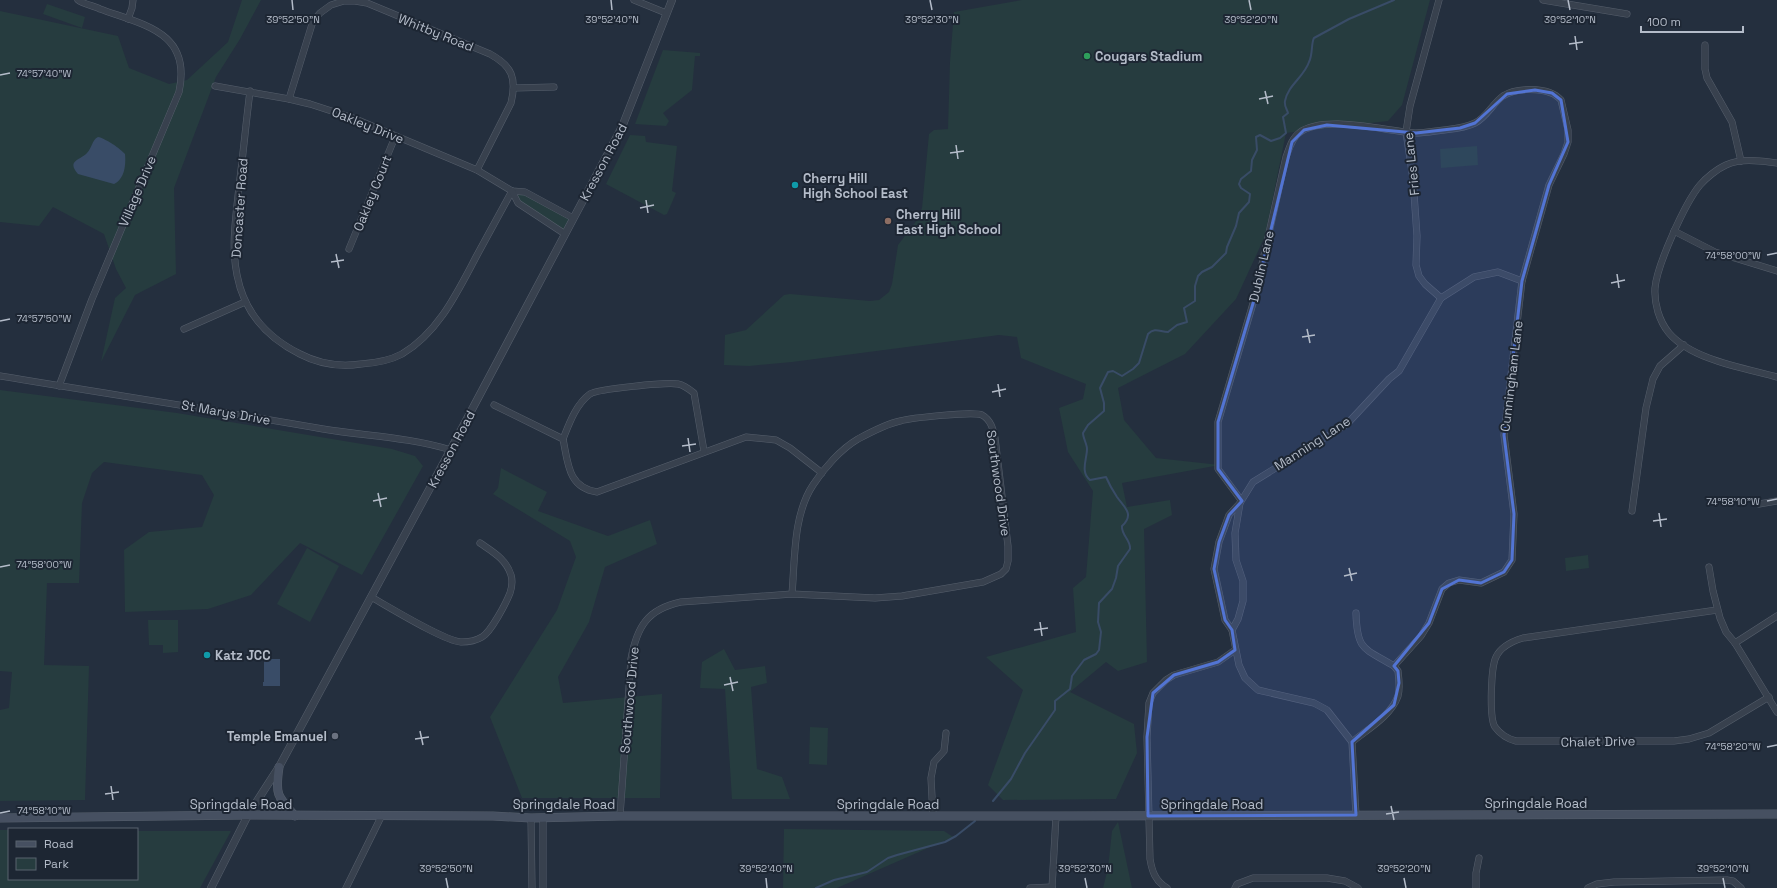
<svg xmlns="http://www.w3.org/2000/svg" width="1777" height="888" viewBox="0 0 1777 888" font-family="'Space Grotesk',sans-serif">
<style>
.green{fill:#263c3f}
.water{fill:#394c67}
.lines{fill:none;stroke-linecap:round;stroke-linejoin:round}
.stream{stroke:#394c67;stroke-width:2}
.minor-casing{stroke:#565f6c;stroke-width:7}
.tertiary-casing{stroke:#565f6c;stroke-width:8}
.secondary-casing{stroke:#565f6c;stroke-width:9}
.minor{stroke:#38414e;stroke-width:6}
.tertiary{stroke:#38414e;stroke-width:7}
.secondary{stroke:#465061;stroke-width:8}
.marked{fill:#5274d3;fill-opacity:0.2;stroke:#5274d3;stroke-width:3;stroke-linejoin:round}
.ticks{fill:none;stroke:#b4bcc9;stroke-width:1.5}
.leisure-dot{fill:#2e9e5b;stroke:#1d2633;stroke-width:1.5}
.culture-dot{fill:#0f9aa8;stroke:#1d2633;stroke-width:1.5}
.education-dot{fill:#8d6e63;stroke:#1d2633;stroke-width:1.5}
.worship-dot{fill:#6b7280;stroke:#1d2633;stroke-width:1.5}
.labels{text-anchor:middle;stroke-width:4;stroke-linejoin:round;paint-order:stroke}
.street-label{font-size:13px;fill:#b4bcc9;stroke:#1d2633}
.poi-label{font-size:13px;font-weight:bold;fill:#b4bcc9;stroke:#1d2633;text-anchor:start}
.ticks-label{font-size:10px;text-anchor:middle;fill:#b4bcc9;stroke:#1d2633;stroke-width:4;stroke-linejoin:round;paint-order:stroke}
</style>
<rect width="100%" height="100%" fill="#242f3e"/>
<!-- green -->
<g class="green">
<path d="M242,0H261L240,39L216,77L174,188L176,274L135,295L101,362L115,298L126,288L116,269L104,234L53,207L39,226L0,222V11L118,36L129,68L169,84L187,80L228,42Z"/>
<path d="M1022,0H1430L1402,105L1388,121L1286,133L1265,236L1236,299L1185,354L1118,388L1124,420L1156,458L1220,465L1122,483L1127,507L1170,500L1172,515L1144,529L1147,662L1118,671L1106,662L1070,692L1134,724L1137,753L1116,799L1003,800L988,785L1023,690L986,657L1076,632L1073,588L1086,577L1093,491L1068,452L1059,408L1083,399L1086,384L1021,358L1017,337L999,335L792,362L749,366L724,365L725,335L746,330L784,295L790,294L870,301L879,300L889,292L892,284L898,245L917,220L922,208L929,134L934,130L948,129L950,62L954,12Z"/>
<path d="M47,4L85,17L82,28L43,14Z"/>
<path d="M663,50L700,53V56H695L692,90L663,113L669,121L666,126L635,124Z"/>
<path d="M630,135L645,136L646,142L677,146L672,191L676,193L667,214L664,215L606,184Z"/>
<path d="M1477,146L1478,165L1441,168L1440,149Z"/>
<path d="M512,191L525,192L573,218L565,234L518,203Z"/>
<path d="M0,390L177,413L392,449L415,456L423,466L362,575L300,543L251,595L208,609L125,612L124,550L149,532L202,527L214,495L202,475L104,462L92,473L82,503L79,583H47L44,665L89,666L85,800L0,801V710L9,708L12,672L0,671Z"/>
<path d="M501,468L547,492L538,511L608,536L650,520L657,544L605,567L589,622L558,677L563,703L662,694L660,798H522L490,717L557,610L576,557L570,541L493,494L498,488Z"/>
<path d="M307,548L339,566L310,622L277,604Z"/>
<path d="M1588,555L1589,568L1566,571L1565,558Z"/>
<path d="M148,620H178V652L163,653V645H149Z"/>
<path d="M724,649L735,670L765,666L767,683L751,687L757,769L782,777L790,799H732L725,689L700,688L702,662Z"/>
<path d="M810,727L828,728L827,765L809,764Z"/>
<path d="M1118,822L1132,888H1103L1108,868L1112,831Z"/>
<path d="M784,829L944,831L953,837L837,888H783Z"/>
<path d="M0,830H9V879H137V831H231L200,888H0Z"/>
</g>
<!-- water -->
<g class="water">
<path d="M98,137C105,138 121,149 125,154C126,164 125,179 114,184L78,174C66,160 81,160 87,153C92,148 92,140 98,137Z"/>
<path d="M264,659H280V686H263V682H264Z"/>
</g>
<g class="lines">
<!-- stream -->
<g class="stream">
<path d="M993,801L1011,779L1025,753L1055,710V701L1070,689L1072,676L1084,660L1096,654L1099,650L1101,632L1098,622L1099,603L1112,589L1116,578L1118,566L1130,549C1131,540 1121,535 1122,526C1135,514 1124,507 1117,497C1113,491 1109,484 1106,477L1090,480C1080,472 1087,459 1087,449C1087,444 1083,438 1083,433L1088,425L1104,411V403L1100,388L1108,372L1113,371L1122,376L1133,369L1139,363L1148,334C1155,327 1160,332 1168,332L1177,325L1187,322L1184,308L1195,301V286L1198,276L1202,272L1212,267L1226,253L1227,247L1236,226L1239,213L1249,202L1250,194L1241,188L1239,184L1241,179L1251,171L1252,160L1257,150L1256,137L1260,135L1271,141L1280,138L1286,133L1283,117L1288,113C1287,109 1284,106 1285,101C1288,85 1304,77 1309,62C1313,54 1311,43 1314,38L1349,19L1394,0"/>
<path d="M816,888L834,880L867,872L888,858L897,855L945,842L956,836L975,821"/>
</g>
<!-- minor casing -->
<g class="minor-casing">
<g id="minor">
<path d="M634,0L666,13"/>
<path d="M1439,0L1410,106L1406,132L1413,179L1417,236L1416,265L1419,276L1425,284L1441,298"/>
<path d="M1543,0L1627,14"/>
<path d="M128,19L132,8L133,0"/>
<path d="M1705,45V69L1707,78L1732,122L1741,161"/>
<path d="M215,86L289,99L310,104L353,118L477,170L512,191L525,192L573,218"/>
<path d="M514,88L554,87"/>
<path d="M250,91C246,123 243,155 239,187C236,216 231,246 237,275C244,312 266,337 300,354C319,364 340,367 361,364C375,363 389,361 402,354C438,333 457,293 476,257C488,235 500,213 512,191"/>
<path d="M289,99L313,21L320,13L331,5L344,1H355L367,3L490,54C512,66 517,78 511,103L477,170"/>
<path d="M1777,163C1760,161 1742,158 1726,165C1717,169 1706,178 1700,185C1685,203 1657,265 1655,288C1654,303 1659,321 1669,333C1692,360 1744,368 1777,377"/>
<path d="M512,191L518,203L565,234"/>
<path d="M1674,231L1715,252L1777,271"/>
<path d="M349,249L395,137"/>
<path d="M184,329L245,302"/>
<path d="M0,376C108,394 215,410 323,429C365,436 409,437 451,450"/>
<path d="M59,386L92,299L179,92C192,32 144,25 100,9C94,6 83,4 78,0"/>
<path d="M494,405L563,439"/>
<path d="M563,439C568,463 568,488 597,492L746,437L776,440L790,448L822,473"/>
<path d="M563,439C569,424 576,404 590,394C598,389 667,382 678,384C684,385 689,389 694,393L704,451"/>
<path d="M1241,500L1218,469V422L1254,300L1286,157C1289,149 1292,138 1299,133C1324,114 1385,131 1415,133C1422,133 1429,132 1436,131C1449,129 1463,129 1475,123C1487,117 1493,103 1503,96C1515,88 1538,88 1551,93C1554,94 1558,97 1561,100L1568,130V142L1564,154L1549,185L1522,281L1504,435L1514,514L1512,560L1504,572L1481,583L1459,580L1449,583L1442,589L1429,623L1421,636L1394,666L1398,671C1399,679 1400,689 1398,696C1391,716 1368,729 1352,742"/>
<path d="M1240,503L1229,515L1219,542L1214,569L1225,620L1232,630L1239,665L1245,678L1258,690L1314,703L1327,710L1352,742L1356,815"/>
<path d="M1759,504L1777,501"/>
<path d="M1632,511L1646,408L1653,379L1660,366L1684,345"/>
<path d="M1709,567L1713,591L1720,618L1726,632L1735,643L1777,712"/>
<path d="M371,597C389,607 444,641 461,642C468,642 477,640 482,637C491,632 506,603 510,593C512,587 513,582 511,575C506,559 493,552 480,543"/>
<path d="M1717,610L1523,638C1513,641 1501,646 1496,657C1491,667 1489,718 1495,727C1500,734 1508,739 1516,741H1674L1689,739L1709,733L1769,697"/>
<path d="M1356,613C1357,651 1364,648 1394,666"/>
<path d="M1232,630L1238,619L1243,601V581L1236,560L1235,533L1240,503L1253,482L1347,424L1389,379L1399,371L1441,298L1474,277L1498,272L1522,281"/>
<path d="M1735,643L1777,616"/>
<path d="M620,816L631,659C637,626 648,609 681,602L792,594L875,598L902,596L983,582L1001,574L1006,569L1008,561V546L995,438C993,429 991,420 982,415C973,411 911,418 900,421C886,424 871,432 858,439C841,449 824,468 813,485C793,515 795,559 792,594"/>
<path d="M933,816L931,778L934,762L944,751L946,733"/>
<path d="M531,818L532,888"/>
<path d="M346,888L382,815"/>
<path d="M543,888V818"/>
<path d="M1030,888L1052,887"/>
<path d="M1052,888L1056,816"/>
<path d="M1167,888C1155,881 1152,871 1150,859L1147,737L1149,703L1153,693L1166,680L1174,675L1218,662L1235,650"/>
<path d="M1235,888L1237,884L1253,878H1327L1345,881L1358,888"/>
<path d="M1476,888V873L1479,858"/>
<path d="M1588,888L1597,884L1614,882L1727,880L1733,881L1741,888"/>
</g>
</g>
<!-- tertiary casing -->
<g class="tertiary-casing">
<path id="tertiary" d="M211,888L248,815L279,767L443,464L622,127L672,0"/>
</g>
<!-- secondary casing -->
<g class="secondary-casing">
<g id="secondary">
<path d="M279,767C275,794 277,796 295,816"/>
<path d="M0,818L248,815L493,816L531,818L620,816H1056L1777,814"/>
</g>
</g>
<!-- minor -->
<use href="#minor" class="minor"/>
<!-- tertiary -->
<use href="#tertiary" class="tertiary"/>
<!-- secondary -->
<use href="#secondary" class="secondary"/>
</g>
<!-- marked area -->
<path class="marked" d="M1535,90L1552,93L1561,100L1568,142L1549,185L1522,281L1504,435L1514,514L1512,560L1504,572L1481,583L1459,580L1442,589L1429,623L1394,666L1398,671L1399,683L1394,705L1352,742L1356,815L1148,816L1147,737L1153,693L1174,675L1218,662L1235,650L1232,630L1225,620L1214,569L1219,542L1229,515L1242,501L1218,469V422L1254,300L1292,142L1304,130L1327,125L1416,133L1460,128L1475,123L1507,94Z"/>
<!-- ticks -->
<path class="ticks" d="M292,0L293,10M611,0L612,10M930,0L932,10M1249,0L1251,10M1568,0L1570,10M1575,36L1577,50M1569,44L1583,42M0,75L10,73M1265,91L1268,104M1259,99L1273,96M956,145L958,159M950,153L964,151M646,200L648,213M640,208L654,205M336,254L339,268M1767,255L1777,253M331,262L344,260M1617,274L1619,288M1611,283L1625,280M0,321L10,319M1307,329L1310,343M1302,337L1315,335M998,384L1000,397M992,392L1006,389M688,438L690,452M682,446L696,444M378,493L381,507M373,501L387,498M1767,501L1777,499M1659,513L1661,527M1653,521L1667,519M0,567L10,565M1349,568L1352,581M1344,576L1357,573M1040,622L1042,636M1034,630L1048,628M730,677L733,691M724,685L738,682M420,731L423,745M415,739L429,737M1767,747L1777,745M111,786L113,800M105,794L119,792M1391,806L1394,820M0,813L10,811M1386,814L1399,812M446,878L448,888M766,878L767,888M1085,878L1087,888M1404,878L1406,888M1723,878L1725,888"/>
<!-- markers -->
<circle class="leisure-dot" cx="1087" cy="56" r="4"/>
<g class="culture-dot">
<circle cx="795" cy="185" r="4"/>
<circle cx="207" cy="655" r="4"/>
</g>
<circle class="education-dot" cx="888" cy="221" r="4"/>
<circle class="worship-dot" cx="335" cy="736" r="4"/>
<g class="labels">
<!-- street labels -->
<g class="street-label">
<text transform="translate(436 32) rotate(22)" y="5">Whitby Road</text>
<text transform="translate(368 125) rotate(22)" y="5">Oakley Drive</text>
<text transform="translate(603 162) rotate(-62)" y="5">Kresson Road</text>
<text transform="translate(1411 164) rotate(-96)" y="5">Fries Lane</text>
<text transform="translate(137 191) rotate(-67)" y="5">Village Drive</text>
<text transform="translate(372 193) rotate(-68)" y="5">Oakley Court</text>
<text transform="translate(239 208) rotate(-86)" y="5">Doncaster Road</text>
<text transform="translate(1261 266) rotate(-77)" y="5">Dublin Lane</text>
<text transform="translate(1511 376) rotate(-83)" y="5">Cunningham Lane</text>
<text transform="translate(226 412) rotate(10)" y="5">St Marys Drive</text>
<text transform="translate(1312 443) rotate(-33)" y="5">Manning Lane</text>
<text transform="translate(451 449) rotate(-62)" y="5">Kresson Road</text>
<text transform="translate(999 483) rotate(82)" y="5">Southwood Drive</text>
<text transform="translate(629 700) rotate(-85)" y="5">Southwood Drive</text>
<text transform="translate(1598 741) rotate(-1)" y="5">Chalet Drive</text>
<text x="1536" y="808">Springdale Road</text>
<text x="241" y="809">Springdale Road</text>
<text x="564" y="809">Springdale Road</text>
<text x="888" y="809">Springdale Road</text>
<text x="1212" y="809">Springdale Road</text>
</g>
<!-- poi labels -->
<g class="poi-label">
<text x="1095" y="61">Cougars Stadium</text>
<text x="803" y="183">Cherry Hill<tspan x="803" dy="15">High School East</tspan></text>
<text x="896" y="219">Cherry Hill<tspan x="896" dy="15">East High School</tspan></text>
<text x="215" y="660">Katz JCC</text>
<text x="327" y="741" text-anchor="end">Temple Emanuel</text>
</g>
</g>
<g class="ticks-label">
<text x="293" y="23">39°52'50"N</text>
<text x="612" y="23">39°52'40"N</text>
<text x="932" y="23">39°52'30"N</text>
<text x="1251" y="23">39°52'20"N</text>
<text x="1570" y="23">39°52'10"N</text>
<text x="44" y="77">74°57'40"W</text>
<text x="1733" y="259">74°58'00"W</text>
<text x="44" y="322">74°57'50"W</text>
<text x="1733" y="505">74°58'10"W</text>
<text x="44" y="568">74°58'00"W</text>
<text x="1733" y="750">74°58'20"W</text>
<text x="44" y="814">74°58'10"W</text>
<text x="446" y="872">39°52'50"N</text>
<text x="766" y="872">39°52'40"N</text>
<text x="1085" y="872">39°52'30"N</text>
<text x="1404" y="872">39°52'20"N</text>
<text x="1723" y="872">39°52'10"N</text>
</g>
<!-- legend -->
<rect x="8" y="828" width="130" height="52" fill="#1d2633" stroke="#59626f"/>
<rect x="16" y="841" width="20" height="6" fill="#465061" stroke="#59626f"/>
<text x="44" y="848" font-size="12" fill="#b4bcc9">Road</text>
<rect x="16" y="858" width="20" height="12" fill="#263c3f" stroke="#59626f"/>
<text x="44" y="868" font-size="12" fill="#b4bcc9">Park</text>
<!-- scale -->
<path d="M1641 26v6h102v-6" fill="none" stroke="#b4bcc9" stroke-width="2"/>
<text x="1647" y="26" font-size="12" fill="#b4bcc9" stroke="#1d2633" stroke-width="3" paint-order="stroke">100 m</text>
</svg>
